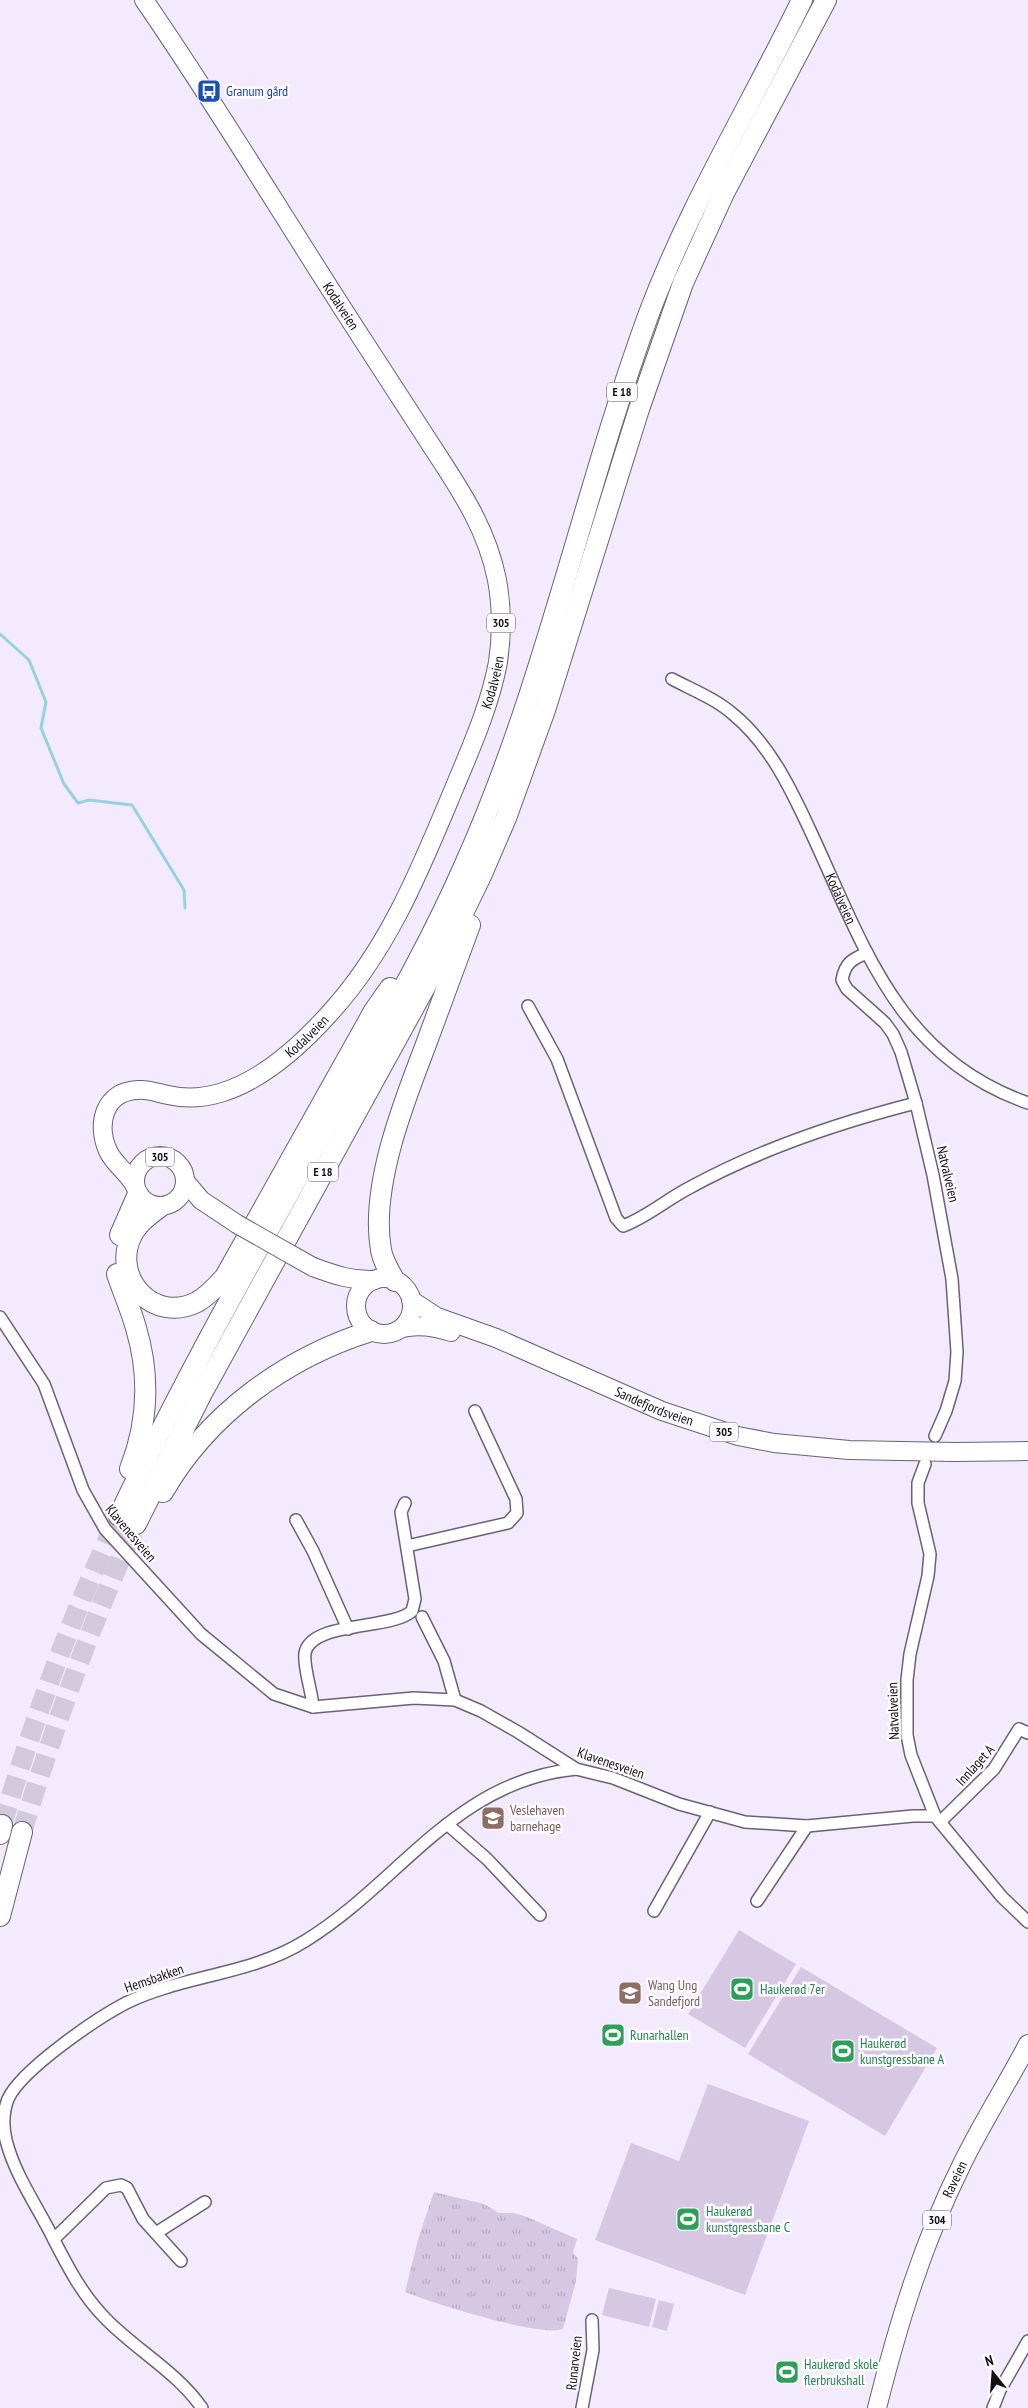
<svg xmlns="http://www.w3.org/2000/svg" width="1028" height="2408" viewBox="0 0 1028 2408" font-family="'PT Sans Narrow',sans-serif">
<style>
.park{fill:url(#park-tufts)}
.pitch{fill:#d6c8e3}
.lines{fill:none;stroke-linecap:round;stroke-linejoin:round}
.stream{stroke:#95d2e0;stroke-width:3}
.motorway-tunnel{stroke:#d2c9da;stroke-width:20;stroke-dasharray:20 10;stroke-linecap:butt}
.minor-casing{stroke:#6a6272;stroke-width:14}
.primary-casing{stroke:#6a6272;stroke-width:20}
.motorway-casing{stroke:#6a6272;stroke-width:22}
.minor{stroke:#fff;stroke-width:11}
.primary{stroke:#fff;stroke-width:18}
.motorway{stroke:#fff;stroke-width:20}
.primary-bridge-casing{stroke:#6a6272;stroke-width:20;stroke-linecap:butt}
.primary-bridge{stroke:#fff;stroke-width:18}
.labels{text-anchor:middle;stroke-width:5;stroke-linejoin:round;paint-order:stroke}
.shield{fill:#fdfbff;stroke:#58565b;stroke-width:1}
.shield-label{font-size:12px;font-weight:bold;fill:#120f15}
.transit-label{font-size:14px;fill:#164399;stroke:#fdfbff;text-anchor:start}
.street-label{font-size:14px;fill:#120f15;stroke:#fdfbff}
.education-label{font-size:14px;fill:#785e54;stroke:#fdfbff;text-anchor:start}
.leisure-label{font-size:14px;fill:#27864d;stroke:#fdfbff;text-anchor:start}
</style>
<defs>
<pattern id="park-tufts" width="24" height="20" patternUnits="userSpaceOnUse" patternTransform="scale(1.25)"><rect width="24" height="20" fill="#d6c8e3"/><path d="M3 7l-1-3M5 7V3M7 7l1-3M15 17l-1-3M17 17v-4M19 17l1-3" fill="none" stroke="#b7abc2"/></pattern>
</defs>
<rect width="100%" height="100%" fill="#f4eafd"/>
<!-- park -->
<path class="park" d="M434,2192L484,2204L499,2213H514L527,2217L577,2239L573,2252L578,2259L576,2281L563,2329C538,2337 433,2303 405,2292L419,2236Z"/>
<!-- pitch -->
<g class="pitch">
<path d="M739,1930L796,1964L745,2048L688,2014Z"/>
<path d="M801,1967L937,2048L885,2136L748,2054Z"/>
<path d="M708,2084L809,2121L745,2295L595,2240L631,2143L679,2161Z"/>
<path d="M609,2288L656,2299L649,2327L602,2315Z"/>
<path d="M659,2300L674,2304L667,2331L652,2327Z"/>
</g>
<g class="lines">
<!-- stream -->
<path class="stream" d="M0,634L29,660L46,702L41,728L64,784L78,803L89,800L132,805L184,890L185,908"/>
<!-- motorway-tunnel -->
<g class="motorway-tunnel">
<path d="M2,1825C34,1719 71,1616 119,1516"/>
<path d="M22,1832C54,1727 91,1624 136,1524"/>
</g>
<!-- minor casing -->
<g class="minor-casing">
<g id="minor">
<path id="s1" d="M672,679C693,690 716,699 734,715C769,744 790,787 809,828C863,943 896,1057 1028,1103"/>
<path d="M867,953C852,959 845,963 842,980L847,989L885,1023L893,1034L901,1052L916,1103L933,1175L952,1279L957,1352L955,1381L946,1411L935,1436"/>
<path d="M528,1006L557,1059L616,1218L623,1226C647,1217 666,1200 689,1188C760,1149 837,1123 916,1103"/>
<path d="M0,1317L44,1384L83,1490L105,1529L201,1634L274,1694L313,1707L414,1698L455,1700L481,1711L518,1732L576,1769L613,1778L679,1804L745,1822L807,1826L913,1816H935"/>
<path d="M925,1464L918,1483V1503L930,1554L928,1576L910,1654L907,1680V1735L911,1755L935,1816L1002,1897L1028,1922"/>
<path d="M296,1520L313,1551L348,1629"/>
<path d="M407,1546L508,1523L517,1513L516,1499L475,1411"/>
<path d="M422,1617L444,1661L455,1700"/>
<path d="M313,1707C312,1691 303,1667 305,1653C311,1621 392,1630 412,1611L415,1599L401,1512L405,1503"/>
<path d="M940,1822L994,1769L1019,1729L1028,1733"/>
<path d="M447,1824L487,1859L540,1915"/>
<path d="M757,1901L807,1826"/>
<path d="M654,1911L710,1812"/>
<path d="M156,2233L205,2202"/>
<path d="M54,2239L106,2188L121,2185L127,2188L143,2219L181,2261"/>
<path d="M202,2408C177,2372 136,2350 106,2319C83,2296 69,2269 54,2240C38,2207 15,2176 6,2140C3,2127 3,2112 8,2099C21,2070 97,2018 126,2003C183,1975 251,1975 305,1941C401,1882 454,1781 576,1769"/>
<path d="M582,2408L593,2350L592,2320"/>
<path d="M993,2408L1000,2390L1028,2341"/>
</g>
</g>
<!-- primary casing -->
<g class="primary-casing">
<g id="primary">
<circle cx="160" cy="1181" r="25"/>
<path d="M185,1181L201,1200L237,1224"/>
<path id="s2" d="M135,1186C128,1173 114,1164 108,1151C96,1124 104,1091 138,1090C148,1089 158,1093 168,1095C185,1099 203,1098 220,1093C261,1081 301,1045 329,1014C388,950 420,870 453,791C470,750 490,706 498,662C502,635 502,607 497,580C487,528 459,488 431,445C408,409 384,373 361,337C288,225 220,110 144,0"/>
<path d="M313,1267C335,1275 352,1281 375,1280"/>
<circle cx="384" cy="1306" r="28"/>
<path id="s3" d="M411,1300L437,1317L496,1338L662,1411L738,1436L774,1443L849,1450L954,1452L1028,1451"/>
<path d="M402,1328C419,1324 434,1327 451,1332"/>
<path id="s4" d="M877,2408C898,2324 923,2242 962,2164C982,2123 1007,2084 1028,2044"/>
</g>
</g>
<!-- motorway casing -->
<g class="motorway-casing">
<g id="motorway">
<path d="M160,1207C149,1215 137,1224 131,1237C112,1279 154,1324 197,1302C208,1296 217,1286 225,1277L374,1011L390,988"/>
<path d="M120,1235L138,1194"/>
<path d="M117,1274C123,1292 131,1310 136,1328C150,1375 148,1423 130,1469"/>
<path d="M395,1281C389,1271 383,1261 381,1250C370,1188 403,1104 425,1047C440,1006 455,966 470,925"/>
<path d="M163,1492C208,1414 285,1358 371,1331"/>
<path d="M119,1516C185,1377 261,1243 336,1109C381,1028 428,949 465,864C544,688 582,497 648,316C690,204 750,107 802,0"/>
<path d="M136,1524L201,1395L441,958L481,876L506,818L545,710L639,409L683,283L724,193L826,0"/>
<path d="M0,1834L2,1825"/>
<path d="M0,1916L22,1832"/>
</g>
</g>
<!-- minor -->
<use href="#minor" class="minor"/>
<!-- primary -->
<use href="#primary" class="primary"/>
<!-- motorway -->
<use href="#motorway" class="motorway"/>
<!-- primary-bridge casing -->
<g class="primary-bridge-casing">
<path id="primary-bridge" d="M237,1224L313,1267"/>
</g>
<!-- primary-bridge -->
<use href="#primary-bridge" class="primary-bridge"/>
</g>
<!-- icons -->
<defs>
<g id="bus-square" transform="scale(1.25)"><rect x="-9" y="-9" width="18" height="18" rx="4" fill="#1a4fb4" stroke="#fdfbff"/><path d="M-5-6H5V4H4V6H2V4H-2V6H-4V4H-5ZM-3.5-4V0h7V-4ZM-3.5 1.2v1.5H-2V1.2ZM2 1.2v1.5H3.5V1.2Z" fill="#fff"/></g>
<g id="school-square" transform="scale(1.25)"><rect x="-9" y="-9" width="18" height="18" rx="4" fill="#8d6e63" stroke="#fdfbff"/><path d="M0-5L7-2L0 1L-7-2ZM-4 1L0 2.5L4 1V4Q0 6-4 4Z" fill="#fff"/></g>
<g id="stadium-square" transform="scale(1.25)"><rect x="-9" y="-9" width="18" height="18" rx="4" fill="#2e9e5b" stroke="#fdfbff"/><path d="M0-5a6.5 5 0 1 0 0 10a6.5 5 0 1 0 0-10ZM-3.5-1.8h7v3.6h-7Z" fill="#fff"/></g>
</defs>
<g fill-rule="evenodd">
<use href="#bus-square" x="209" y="91"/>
<use href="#school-square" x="493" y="1818"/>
<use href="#stadium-square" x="742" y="1989"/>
<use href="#school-square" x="630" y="1993"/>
<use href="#stadium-square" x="613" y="2035"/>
<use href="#stadium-square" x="843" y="2051"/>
<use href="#stadium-square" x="688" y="2219"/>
<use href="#stadium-square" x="787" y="2372"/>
</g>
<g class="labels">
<!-- shield labels -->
<g class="shield">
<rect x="607" y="382.5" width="30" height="19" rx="4"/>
<rect x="487" y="613.5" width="28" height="19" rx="4"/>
<rect x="146" y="1147.5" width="28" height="19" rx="4"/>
<rect x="308" y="1162.5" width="30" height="19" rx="4"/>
<rect x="710" y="1422.5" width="28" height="19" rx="4"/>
<rect x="923" y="2210.5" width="28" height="19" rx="4"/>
</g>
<g class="shield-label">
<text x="622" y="396">E 18</text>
<text x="501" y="627">305</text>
<text x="160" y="1161">305</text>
<text x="323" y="1176">E 18</text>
<text x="724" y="1436">305</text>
<text x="937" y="2224">304</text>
</g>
<!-- transit labels -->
<g class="transit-label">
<text x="226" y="96">Granum gård</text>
</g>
<!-- street labels -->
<g class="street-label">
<text transform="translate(341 306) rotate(57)" y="5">Kodalveien</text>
<text dy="5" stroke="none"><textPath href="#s2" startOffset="718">Kodalveien</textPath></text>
<text dy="5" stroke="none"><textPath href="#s1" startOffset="286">Kodalveien</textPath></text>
<text dy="5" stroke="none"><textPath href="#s2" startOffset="314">Kodalveien</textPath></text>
<text transform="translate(948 1174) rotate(77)" y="5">Natvalveien</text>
<text dy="5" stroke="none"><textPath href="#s3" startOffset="266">Sandefjordsveien</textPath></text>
<text transform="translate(131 1533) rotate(50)" y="5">Klavenesveien</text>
<text transform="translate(893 1711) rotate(-92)" y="5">Natvalveien</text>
<text transform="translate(611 1763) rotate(19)" y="5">Klavenesveien</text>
<text transform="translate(975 1765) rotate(-48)" y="5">Innlaget A</text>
<text transform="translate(154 1978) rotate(-19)" y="5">Hemsbakken</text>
<text dy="5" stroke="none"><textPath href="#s4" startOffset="242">Raveien</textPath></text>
<text transform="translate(574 2363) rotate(-84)" y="5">Runarveien</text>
</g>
<!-- education labels -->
<g class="education-label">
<text x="510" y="1815">Veslehaven<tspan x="510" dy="16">barnehage</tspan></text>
<text x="648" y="1990">Wang Ung<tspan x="648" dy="16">Sandefjord</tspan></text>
</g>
<!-- leisure labels -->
<g class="leisure-label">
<text x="760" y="1994">Haukerød 7er</text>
<text x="630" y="2040">Runarhallen</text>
<text x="860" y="2048">Haukerød<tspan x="860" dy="16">kunstgressbane A</tspan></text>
<text x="706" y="2216">Haukerød<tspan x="706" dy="16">kunstgressbane C</tspan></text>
<text x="804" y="2369">Haukerød skole<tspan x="804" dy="16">flerbrukshall</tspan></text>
</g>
</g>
<!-- north arrow -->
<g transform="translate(993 2373) rotate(343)" stroke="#fdfbff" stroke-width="4" paint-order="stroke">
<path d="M0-4L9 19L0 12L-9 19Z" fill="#120f15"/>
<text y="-8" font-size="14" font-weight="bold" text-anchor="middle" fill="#120f15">N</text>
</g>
</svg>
